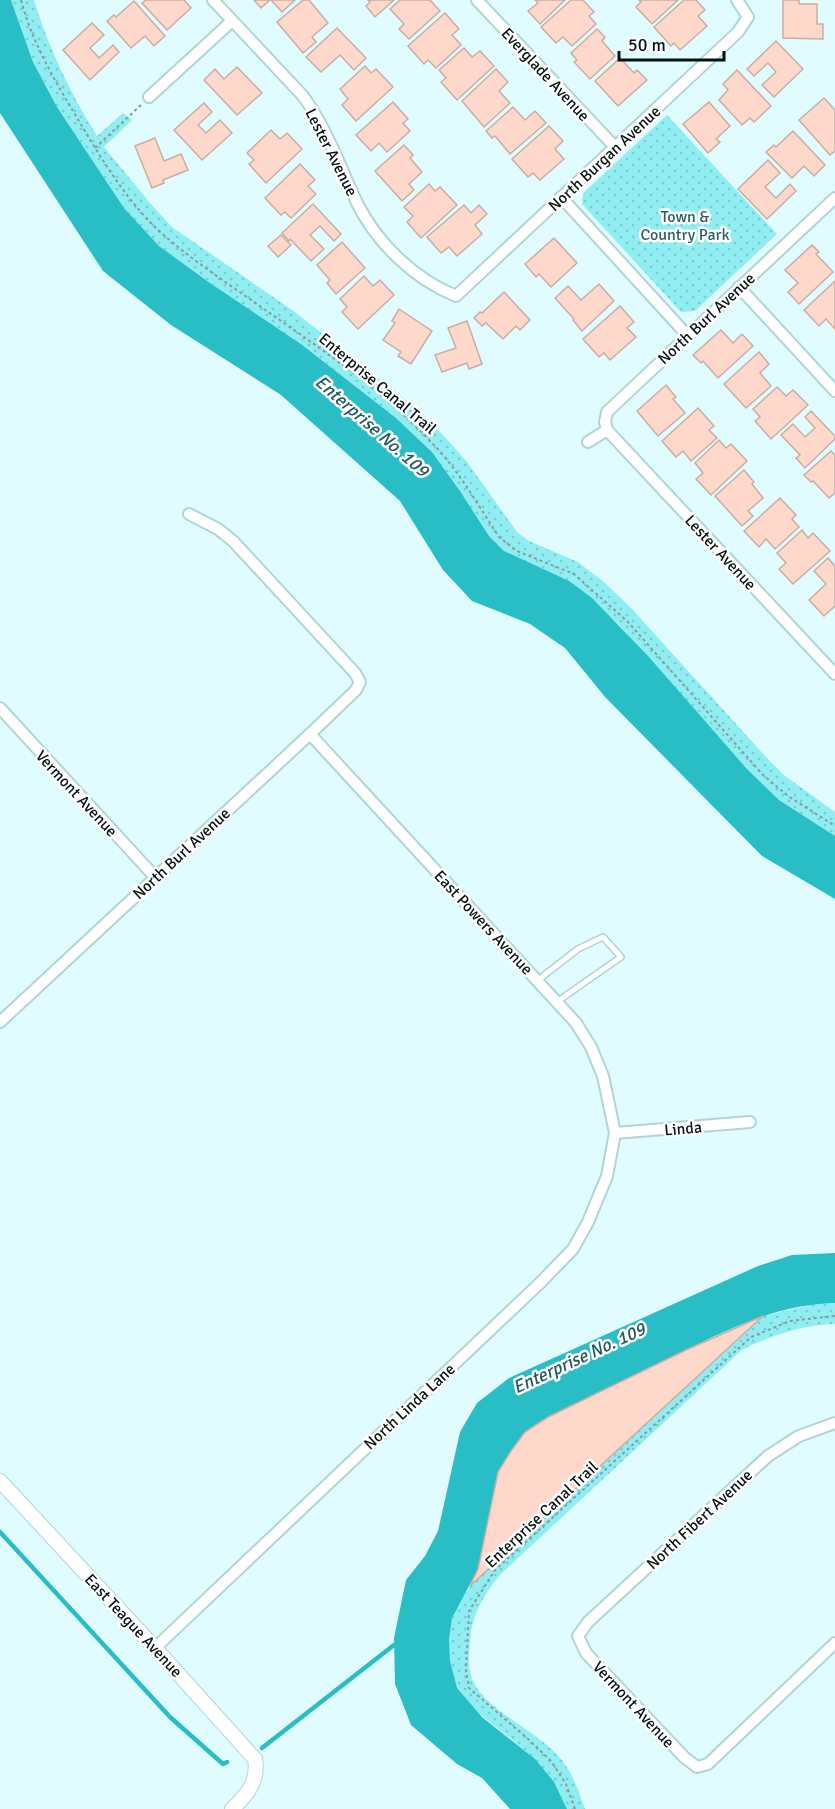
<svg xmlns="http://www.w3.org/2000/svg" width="835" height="1809" viewBox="0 0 835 1809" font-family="Signika,sans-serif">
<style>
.park{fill:url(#park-dots)}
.water{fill:#29bec5}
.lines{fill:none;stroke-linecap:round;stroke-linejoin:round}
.stream{stroke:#29bec5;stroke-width:4.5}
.building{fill:#fed8ca;stroke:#caada3;stroke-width:1.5}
.service-casing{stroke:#b2d4d6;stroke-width:8}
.minor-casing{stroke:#b2d4d6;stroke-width:14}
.tertiary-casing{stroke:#b2d4d6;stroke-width:16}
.path{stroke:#869b9d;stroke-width:2;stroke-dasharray:3 3;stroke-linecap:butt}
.service{stroke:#fff;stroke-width:5}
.minor{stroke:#fff;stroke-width:10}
.tertiary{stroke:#fff;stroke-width:14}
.labels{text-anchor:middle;stroke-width:5;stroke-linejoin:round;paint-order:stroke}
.street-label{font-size:16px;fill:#061213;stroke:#fff}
.park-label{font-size:16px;fill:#286164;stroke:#fff}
.water-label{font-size:18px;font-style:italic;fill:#20595c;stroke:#fff}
</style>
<defs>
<pattern id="park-dots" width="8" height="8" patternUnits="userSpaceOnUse" patternTransform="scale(1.5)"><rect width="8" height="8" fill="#90eef3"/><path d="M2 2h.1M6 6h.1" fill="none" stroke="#7bcbcf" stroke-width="1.8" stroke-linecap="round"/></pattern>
</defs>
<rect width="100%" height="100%" fill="#e1fcfe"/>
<!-- park -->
<g class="park">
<path d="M11,0H34C49,49 70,93 97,136L123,113L132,120L104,147L150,203L172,227L295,312L407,401L446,438L467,462L517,532L529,541L578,562L604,582L632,609L767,758L785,776L835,812V836L779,800L747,769L617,623L524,562L504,551L489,536L460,491L432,452L396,418L301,344L210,283L159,246L124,208L57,107L33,62Z"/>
<path d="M667,115L777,234L695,311L681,312L582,204L583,193Z"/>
<path d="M835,1303V1324C802,1325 773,1335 743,1349L502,1573C484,1593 471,1616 470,1643C469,1653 468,1665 471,1675C479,1709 543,1732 564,1763C574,1776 579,1793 585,1809H567C556,1781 533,1756 510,1738C495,1726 464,1704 456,1687C448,1667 446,1638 452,1618C456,1607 464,1596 470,1586L763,1316L813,1304Z"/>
</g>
<!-- water -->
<g class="water">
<path d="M0,0H11L33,62L57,107L124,208L159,246L210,283L301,344L396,418L432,452L460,491L489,536L504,551L569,581L592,598L648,656L747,769L779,800L835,836V899L762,856L606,698L565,648L530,624L472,601L443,570L400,501L281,395L171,325L103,271L0,113Z"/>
<path d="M835,1253V1303C774,1304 721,1333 668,1359C628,1378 588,1398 548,1417L525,1432L511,1451L498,1472L478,1569L452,1618L449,1639L450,1661L457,1688L482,1717L535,1759L554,1782L567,1809H510L482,1778L457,1764L411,1725L395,1684L394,1638L406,1580L425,1556L438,1531L460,1432L477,1403L509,1378L758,1266L792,1255Z"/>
</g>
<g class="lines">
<!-- stream -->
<g class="stream">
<path d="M0,1532L170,1717L223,1764L227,1762"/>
<path d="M262,1748L394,1645L398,1644"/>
</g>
</g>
<!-- building -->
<g class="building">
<path d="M146,0H184L191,8L167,30L142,3Z"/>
<path d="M254,0H270L261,8Z"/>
<path d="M271,0H295L282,12Z"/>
<path d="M303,0H309L328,23L312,37L316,42L303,53L277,22Z"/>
<path d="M368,0H394L375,17L366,6L370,2Z"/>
<path d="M400,0H430L440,11L409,39L399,29L404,24L390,9Z"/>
<path d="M535,0H565L540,24L528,11L538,3Z"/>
<path d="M571,0H583L594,12L589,16L596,24L572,46L563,37L556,43L541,27Z"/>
<path d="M639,0H678L652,24L636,7L641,2Z"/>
<path d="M684,0H696L705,10L698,16L707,26L680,50L674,43L671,46L654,27Z"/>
<path d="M783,0H799V4H817V24H823V39L783,38Z"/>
<path d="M134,1L165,36L154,46L145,36L131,48L107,21L114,15L116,17Z"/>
<path d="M445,13L459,29L452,35L461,45L436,68L428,60L424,64L408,46Z"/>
<path d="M92,23L104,35L90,48L99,58L113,45L119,52L90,80L63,50Z"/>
<path d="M337,28L366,58L354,70L340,55L321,72L306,57Z"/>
<path d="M597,29L605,37L602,41L615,56L590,79L574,62L577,60L571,53Z"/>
<path d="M776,41L803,69L774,97L762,85L776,72L768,63L754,76L747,69Z"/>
<path d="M464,48L472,57L480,51L494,66L457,100L441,82L446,78L439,70Z"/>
<path d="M620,58L634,73L637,70L647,80L618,106L595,81Z"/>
<path d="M365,66L371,73L376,69L393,87L356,121L342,105L348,99L340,89Z"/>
<path d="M237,67L262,93L237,115L204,80L215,69L224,79Z"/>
<path d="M496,69L508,82L499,91L510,103L484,127L462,101Z"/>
<path d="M737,70L771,106L754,122L750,118L742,125L719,100L728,90L723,84Z"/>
<path d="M824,98L835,110V151L830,155L799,120Z"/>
<path d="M393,102L408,119L403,123L410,131L387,152L379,143L371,151L356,135Z"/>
<path d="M709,102L730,126L716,139L720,142L708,153L683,124Z"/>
<path d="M204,103L212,112L198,125L206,133L220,120L232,133L202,160L174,130Z"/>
<path d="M513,107L525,120L535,111L546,123L510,154L495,136L492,138L486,131Z"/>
<path d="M549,126L563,141L555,149L564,159L540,180L533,173L528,177L512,159Z"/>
<path d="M271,130L280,139L287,133L302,149L266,183L249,164L254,160L247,153Z"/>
<path d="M793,131L825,165L814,176L804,166L792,178L766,152L774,145L776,147Z"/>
<path d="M155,138L164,161L181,154L188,170L163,180L164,183L152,188L135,146Z"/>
<path d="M404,145L413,155L410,158L422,172L409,184L414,190L402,201L375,171Z"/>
<path d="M768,160L780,173L765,187L776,198L790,184L796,191L767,219L738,189Z"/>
<path d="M300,164L315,180L308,186L316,194L291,218L285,212L281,215L265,198Z"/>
<path d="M429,184L435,191L440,187L457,205L421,238L407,222L413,216L404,207Z"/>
<path d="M313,204L341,234L334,241L320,226L310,235L324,249L311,261L290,239L289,241L282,233Z"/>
<path d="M464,205L471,213L479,205L487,214L475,225L482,234L457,256L449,247L441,253L427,237Z"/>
<path d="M281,235L291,245L278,257L268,246Z"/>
<path d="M554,238L577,263L551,287L539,274L536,277L525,264Z"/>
<path d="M342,242L365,268L336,294L327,283L330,280L317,265Z"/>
<path d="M812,245L819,252L816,254L833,272L799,304L788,292L798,283L785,270Z"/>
<path d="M364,276L373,286L380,280L394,295L358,329L342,312L347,307L340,299Z"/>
<path d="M835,281V329L826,319L819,326L804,310Z"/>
<path d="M599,284L614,301L582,331L573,320L574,319L555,298L568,286L581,300Z"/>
<path d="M504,292L530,320L520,330L516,326L503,339L486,323L482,326L474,318L480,312L482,313Z"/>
<path d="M620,306L634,322L627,328L636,337L610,360L604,353L599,357L583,339Z"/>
<path d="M399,309L432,331L411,364L398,356L401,352L383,340L395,323L392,321Z"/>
<path d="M467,321L482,364L469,369L467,363L442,372L435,355L456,348L448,328Z"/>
<path d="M721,330L733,343L742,334L753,346L718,378L703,361L701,363L693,355Z"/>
<path d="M759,352L769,364L760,373L771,386L746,408L724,384Z"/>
<path d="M666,385L676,397L673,399L685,413L658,436L637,411Z"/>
<path d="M777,387L786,396L793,390L808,405L771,439L755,421L760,417L753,409Z"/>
<path d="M698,408L714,426L709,430L717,438L691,461L683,451L676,457L662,441Z"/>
<path d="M811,411L835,436V439L805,468L796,458L800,455L781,435L793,424L805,437L815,428L805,417Z"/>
<path d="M719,440L726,448L731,444L747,461L711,495L696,479L703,473L695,463Z"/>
<path d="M831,451L835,455V493L829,498L813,481L811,482L804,475Z"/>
<path d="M744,470L754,482L752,484L763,498L748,511L753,516L742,526L715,496Z"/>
<path d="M780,498L796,515L792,519L799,527L775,549L766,539L759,547L744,531Z"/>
<path d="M802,530L808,538L813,533L830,551L793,584L779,569L786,563L777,553Z"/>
<path d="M828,558L835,566V606L824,616L809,600L826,584L814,571Z"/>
<path d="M763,1316L470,1586L478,1569L498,1472L511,1451L525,1432L548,1417L686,1350Z"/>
</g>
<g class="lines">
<!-- service casing -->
<g class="service-casing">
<path id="service" d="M538,980L578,949L603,937L621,957L558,1001"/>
</g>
<!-- minor casing -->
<g class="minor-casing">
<g id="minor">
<path d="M213,0L303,96C327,129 340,167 357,203C377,243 414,279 456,296L738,32L748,17L737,0"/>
<path d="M477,0L615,147"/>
<path d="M149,97L232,21"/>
<path d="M561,197L687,335"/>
<path d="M739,287L835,391"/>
<path d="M607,430L835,674"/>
<path d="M588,442L607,430L605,422L607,412L835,198"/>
<path d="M0,708L155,877"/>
<path d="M0,1022L310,734L356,690L360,682L355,673L233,541L218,529L189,514"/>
<path d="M615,1133L750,1122"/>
<path d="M835,1423L799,1436L768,1456L588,1622L578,1636L586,1653L684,1757L697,1767L708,1764L835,1643"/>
<path d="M155,1648L540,1283L573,1249L588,1222L607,1176L615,1133L603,1076L591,1047L576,1023L310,734"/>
</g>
</g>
<!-- tertiary casing -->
<g class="tertiary-casing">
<path id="tertiary" d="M0,1481L155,1648L255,1759C259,1781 247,1795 232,1809"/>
</g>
<!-- path -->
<g class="path">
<path d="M21,0C31,39 52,76 73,111C98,153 122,195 157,229C184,254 214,274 244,295C309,341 378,385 433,444C459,471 478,505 499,537L517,551L574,574L628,622L763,775L788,796L835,826"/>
<path d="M95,148L141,105"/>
<path d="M575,1809L566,1784L551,1761L528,1739L469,1688L466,1670L469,1611L495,1570L751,1337L790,1321L835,1316"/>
</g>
<!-- service -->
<use href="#service" class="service"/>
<!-- minor -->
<use href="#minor" class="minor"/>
<!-- tertiary -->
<use href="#tertiary" class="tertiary"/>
</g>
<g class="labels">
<!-- street labels -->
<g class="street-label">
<text transform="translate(546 74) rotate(47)" y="6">Everglade Avenue</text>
<text transform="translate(332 152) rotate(63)" y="6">Lester Avenue</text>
<text transform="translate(604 158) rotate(-43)" y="6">North Burgan Avenue</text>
<text transform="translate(706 318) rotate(-43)" y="6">North Burl Avenue</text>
<text transform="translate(378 383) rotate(40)" y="6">Enterprise Canal Trail</text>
<text transform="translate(721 552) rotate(47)" y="6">Lester Avenue</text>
<text transform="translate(77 793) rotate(47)" y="6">Vermont Avenue</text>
<text transform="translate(181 853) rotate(-43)" y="6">North Burl Avenue</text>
<text transform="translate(484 922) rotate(47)" y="6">East Powers Avenue</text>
<text transform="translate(683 1128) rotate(-5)" y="6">Linda</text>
<text transform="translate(409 1406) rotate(-43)" y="6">North Linda Lane</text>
<text transform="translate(541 1514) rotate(-43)" y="6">Enterprise Canal Trail</text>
<text transform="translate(699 1519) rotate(-43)" y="6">North Fibert Avenue</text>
<text transform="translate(134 1625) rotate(47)" y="6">East Teague Avenue</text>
<text transform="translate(634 1704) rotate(47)" y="6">Vermont Avenue</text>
</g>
<!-- park labels -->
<g class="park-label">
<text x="685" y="222">Town &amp;<tspan x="685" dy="18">Country Park</tspan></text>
</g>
<!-- water labels -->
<g class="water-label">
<text transform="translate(372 426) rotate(41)" y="6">Enterprise No. 109</text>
<text transform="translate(579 1358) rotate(-25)" y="6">Enterprise No. 109</text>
</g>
</g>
<!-- scale -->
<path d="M619 51v9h105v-9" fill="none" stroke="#061213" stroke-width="3"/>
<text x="628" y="51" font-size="18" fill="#061213" stroke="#ffffff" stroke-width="4.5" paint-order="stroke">50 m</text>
</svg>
